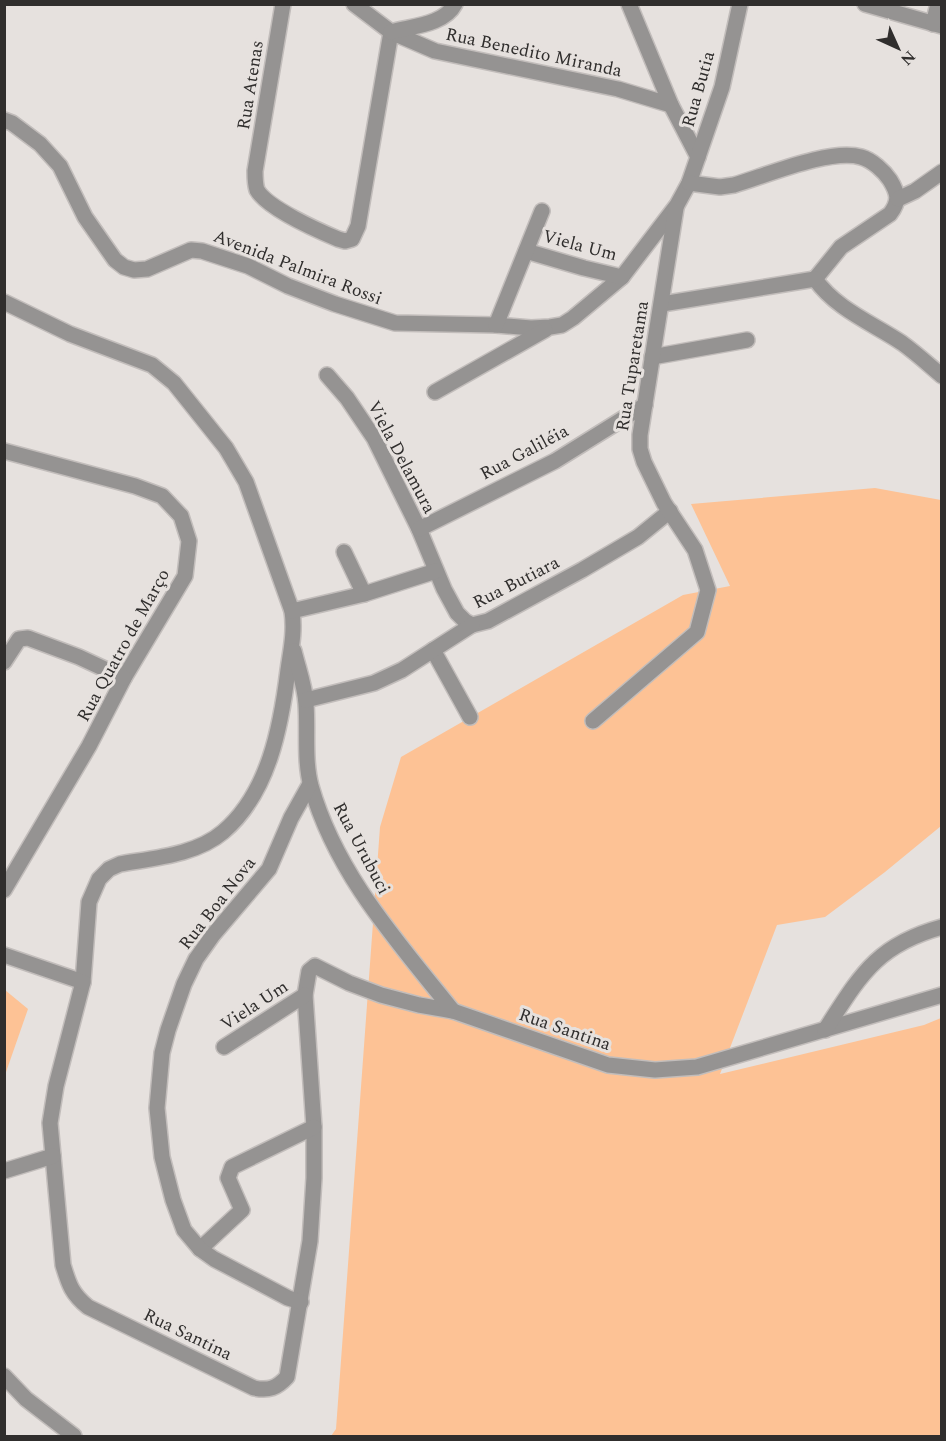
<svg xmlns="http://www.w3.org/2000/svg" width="946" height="1441" viewBox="0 0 946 1441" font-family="Spectral,serif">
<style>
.green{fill:#fdc295}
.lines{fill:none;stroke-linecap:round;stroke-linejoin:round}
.minor-casing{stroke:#c2bdbb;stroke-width:18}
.minor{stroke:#959392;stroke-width:15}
.labels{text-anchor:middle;stroke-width:6;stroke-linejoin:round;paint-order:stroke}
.street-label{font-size:18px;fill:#302e2d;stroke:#e6e1de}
</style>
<rect width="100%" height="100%" fill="#e6e1de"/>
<!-- green -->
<g class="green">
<path d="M875,488L941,500V826L885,872L825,917L777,925L720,1074L924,1025L941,1018V1436H331L336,1429L380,827L401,757L683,595L730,586L691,504Z"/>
<path d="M5,990L28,1009L5,1075Z"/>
</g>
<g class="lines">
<!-- minor casing -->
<g class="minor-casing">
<g id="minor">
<path d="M283,4L255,171C255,177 255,184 257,190C267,208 319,231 338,239L345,241L352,239L358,226L391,32"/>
<path d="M354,4L391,32L435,51L618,89L671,105"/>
<path d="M629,4L671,105L698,157"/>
<path d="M865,4L942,26"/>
<path d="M933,24L938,4"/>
<path d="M391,32C412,26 444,25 455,4"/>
<path d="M4,120L12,123L40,144L60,166L85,217L115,260L124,267L134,270L147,269L191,250L202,251L248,266L288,286L335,304L395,323L496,325L531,328L550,327L562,325L573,318L622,277L677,205L689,183L722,87L740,4"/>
<path d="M689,183L720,187L734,185C765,176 830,148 861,157C872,160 884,171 890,180C898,193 900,201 890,214L841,247L815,279C836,309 872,323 902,343C916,353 929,365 942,376"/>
<path d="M898,199L915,191L942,172"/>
<path d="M526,251L584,268L622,277"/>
<path d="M4,302L70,334L152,365L174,383L226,448L246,482L292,611C295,632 291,649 288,670C281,726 269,793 223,832C196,855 154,858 120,864L109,869L99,879L89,902L83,982L56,1086L50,1123L63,1265C69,1285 72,1294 88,1307L254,1388C269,1391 277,1388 287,1377L310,1241L314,1178V1127L305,995L309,971L315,966L349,983L381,995L419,1005L453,1011L608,1065L655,1070L697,1067L942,995"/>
<path d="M662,304L815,279"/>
<path d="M496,325L542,211"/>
<path d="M652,357L747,340"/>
<path d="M327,375L347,398L374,438L419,529L444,589L457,613L465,621L472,625L488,621L582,570L638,537L670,511"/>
<path d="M435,392L545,330"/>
<path d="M4,451L135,486L162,496L181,516L189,541L185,576L124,678L89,746L4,890"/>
<path d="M419,529L555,461L645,405"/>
<path d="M344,552L364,594"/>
<path d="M292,611L364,594L436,571"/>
<path d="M433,650L470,717"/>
<path d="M294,651C298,668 305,686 306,704C308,730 304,760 311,786C336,874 397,941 453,1011"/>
<path d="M4,662L19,639L28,638L79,657L124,678"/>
<path d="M306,700L374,683L402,670L472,625"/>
<path d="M593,721L697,632L708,590L695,550L664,503L644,462L640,449V435L676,208"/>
<path d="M4,955L83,982"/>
<path d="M825,1030C860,976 876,945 942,927"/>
<path d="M224,1047L305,995"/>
<path d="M4,1171L53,1156"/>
<path d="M200,1249L242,1210L228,1178L232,1167L314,1127"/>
<path d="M301,1302L288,1298L214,1259L200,1249L184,1230L173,1200L162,1157L157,1108L162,1053L168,1030L184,984L196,959L213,935L269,869L291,818L310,784"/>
<path d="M4,1376L26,1399L74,1436"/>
</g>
</g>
<!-- minor -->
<use href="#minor" class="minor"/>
</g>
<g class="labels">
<!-- street labels -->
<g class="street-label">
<text transform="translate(534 52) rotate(12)" y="6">Rua Benedito Miranda</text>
<text transform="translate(250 85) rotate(-81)" y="6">Rua Atenas</text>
<text transform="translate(698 89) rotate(-74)" y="6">Rua Butia</text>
<text transform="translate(580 245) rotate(15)" y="6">Viela Um</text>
<text transform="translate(298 267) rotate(21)" y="6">Avenida Palmira Rossi</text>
<text transform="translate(632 366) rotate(-81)" y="6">Rua Tuparetama</text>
<text transform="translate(524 452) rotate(-28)" y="6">Rua Galiléia</text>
<text transform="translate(402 457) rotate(62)" y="6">Viela Delamura</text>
<text transform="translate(516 582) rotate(-27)" y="6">Rua Butiara</text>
<text transform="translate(123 645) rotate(-61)" y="6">Rua Quatro de Março</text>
<text transform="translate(362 848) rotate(62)" y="6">Rua Urubuci</text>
<text transform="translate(217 903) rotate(-52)" y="6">Rua Boa Nova</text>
<text transform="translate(254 1005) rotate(-33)" y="6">Viela Um</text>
<text transform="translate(565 1029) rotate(19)" y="6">Rua Santina</text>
<text transform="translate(188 1334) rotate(26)" y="6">Rua Santina</text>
</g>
</g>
<!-- border -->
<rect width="946" height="1441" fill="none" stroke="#302e2d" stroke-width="12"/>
<!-- north arrow -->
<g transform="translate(898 48) rotate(135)" stroke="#e6e1de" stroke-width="4.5" paint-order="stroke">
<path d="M0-4.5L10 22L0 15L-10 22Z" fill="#302e2d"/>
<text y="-9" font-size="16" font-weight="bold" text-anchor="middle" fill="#302e2d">N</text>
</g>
</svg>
